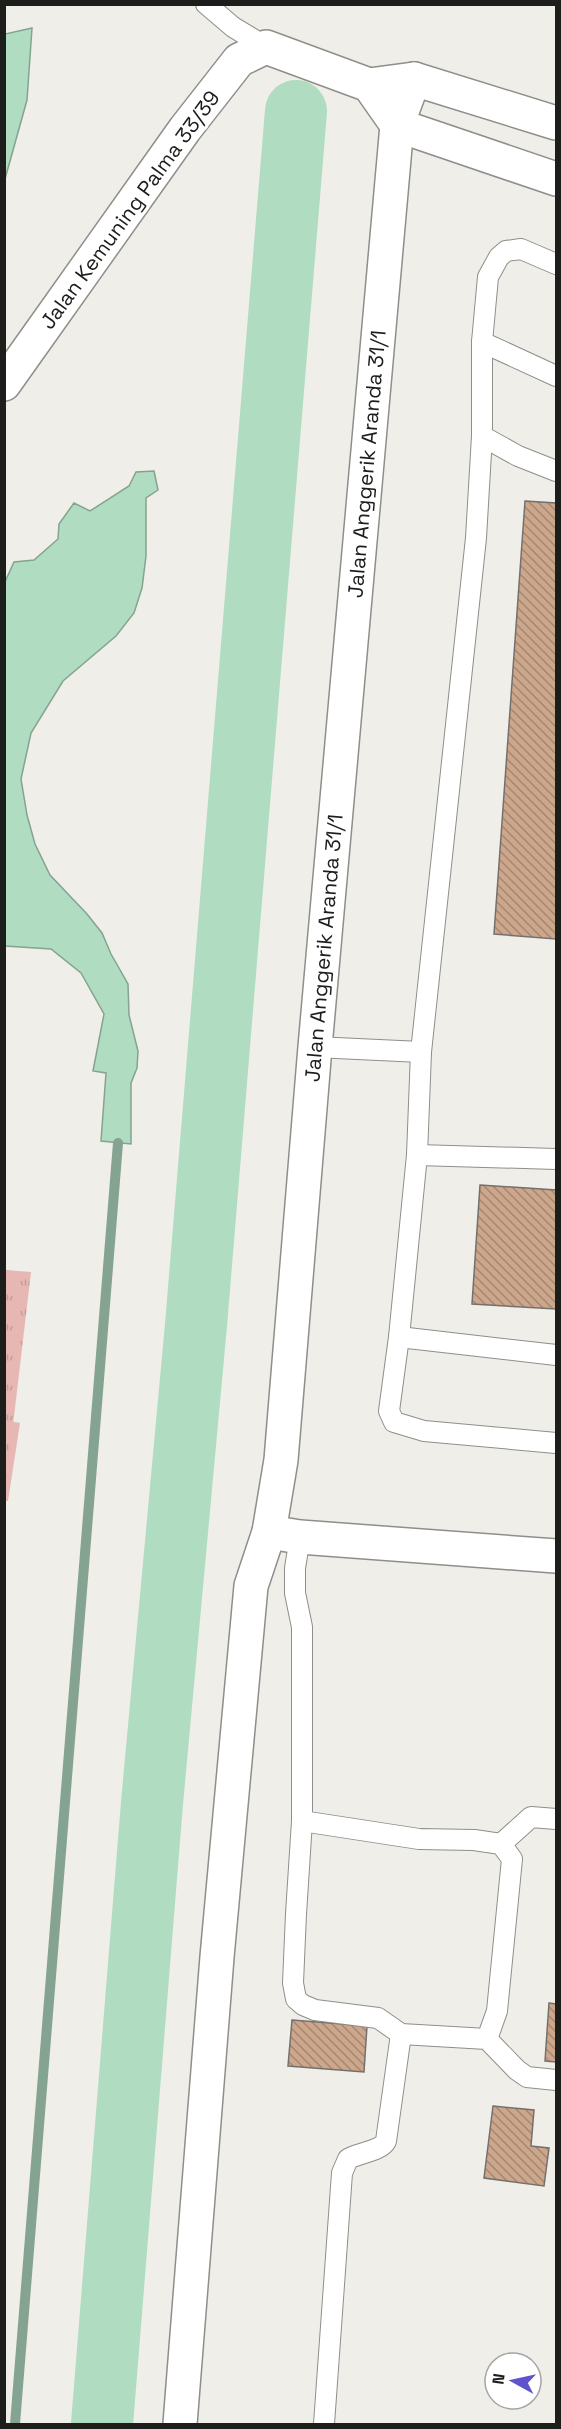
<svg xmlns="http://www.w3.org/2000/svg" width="561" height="2429" viewBox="0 0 561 2429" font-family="'Space Grotesk',sans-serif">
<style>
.green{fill:#e6b7b3}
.park{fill:url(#park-tufts)}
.water{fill:#b0dcc2;stroke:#84a390;stroke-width:1.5}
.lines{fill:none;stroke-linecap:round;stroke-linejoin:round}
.stream{stroke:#84a390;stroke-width:10}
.river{stroke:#b0dcc2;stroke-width:62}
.building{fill:url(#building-back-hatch);stroke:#74706d;stroke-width:1.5}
.service-casing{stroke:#8f8e8a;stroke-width:22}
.minor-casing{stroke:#8f8e8a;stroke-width:36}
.secondary-casing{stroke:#8f8e8a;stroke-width:36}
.service{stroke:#fff;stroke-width:20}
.minor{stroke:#fff;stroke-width:33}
.secondary{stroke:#fff;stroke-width:33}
.labels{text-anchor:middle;stroke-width:6;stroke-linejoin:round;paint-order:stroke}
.street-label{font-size:21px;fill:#1d1d1b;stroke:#fff}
</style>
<defs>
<pattern id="park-tufts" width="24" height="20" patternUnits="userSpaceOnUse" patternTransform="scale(1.5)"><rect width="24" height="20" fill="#e6b7b3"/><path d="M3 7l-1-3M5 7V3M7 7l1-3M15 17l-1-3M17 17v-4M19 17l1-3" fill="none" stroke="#c59d99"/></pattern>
<pattern id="building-back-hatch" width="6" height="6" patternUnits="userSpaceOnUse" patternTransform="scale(1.5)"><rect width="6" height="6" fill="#cda78c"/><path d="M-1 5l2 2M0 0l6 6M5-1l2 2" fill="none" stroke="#a68772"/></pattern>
</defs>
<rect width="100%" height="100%" fill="#f0eee9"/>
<!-- green -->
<path class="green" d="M4,1420L20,1423L8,1501H4Z"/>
<!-- park -->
<path class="park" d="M5,1270L31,1272L5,1493L4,1270Z"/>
<!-- water -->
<g class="water">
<path d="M32,28L27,100L5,179V34Z"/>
<path d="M154,471L158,490L146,498V556L142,588L134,613L116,636L63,681L31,733L21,779L27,815L35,844L50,875L87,914L102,933L111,954L128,984L129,1015L138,1051L137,1068L131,1083V1144L101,1141L106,1073L93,1071L104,1014L81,973L51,949L5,946L4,584L14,562L34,560L58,539L59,524L74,503L90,511L129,486L136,472Z"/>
</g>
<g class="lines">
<!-- stream -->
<path class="stream" d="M15,2424L118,1143"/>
<!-- river -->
<path class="river" d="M102,2424L152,1803L196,1325L296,111"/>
</g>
<!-- building -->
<g class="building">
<path d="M525,501L556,503V939L494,934Z"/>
<path d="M480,1185L556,1190V1309L472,1304Z"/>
<path d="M549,2003L556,2004V2062L545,2061Z"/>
<path d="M292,2020L367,2026L364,2072L288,2066Z"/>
<path d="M493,2106L534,2110L531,2146L549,2148L544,2186L484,2178Z"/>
</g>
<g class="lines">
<!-- service casing -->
<g class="service-casing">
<g id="service">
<path d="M206,4L233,27L266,47"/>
<path d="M556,264L521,249L506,251L499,257L488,277L482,342V436L476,538L421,1052L417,1155L399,1337L389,1411L394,1422L424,1431L556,1443"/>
<path d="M482,342L556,376"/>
<path d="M482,436L518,456L556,471"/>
<path d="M315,1047L421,1052"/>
<path d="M417,1155L556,1159"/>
<path d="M399,1337L556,1355"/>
<path d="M300,1537L295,1568V1593L302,1627V1821L296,1914L293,1983L296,1999L303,2005L315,2010L378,2018L401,2034L487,2039L517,2070L527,2077L556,2080"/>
<path d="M302,1821L419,1839L474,1840L501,1844L512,1859L497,2011L487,2039"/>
<path d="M501,1844L531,1817L556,1819"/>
<path d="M324,2424L342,2173L348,2159C358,2153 381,2151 386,2141L401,2034"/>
</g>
</g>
<!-- minor casing -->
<g class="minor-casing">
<g id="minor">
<path d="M414,79L397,125L315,1047L281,1460L269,1532L300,1537L556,1556"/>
<path d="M180,2424L217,1957L251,1586L269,1532"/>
</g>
</g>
<!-- secondary casing -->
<g class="secondary-casing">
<g id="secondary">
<path d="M369,85L414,79L556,123"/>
<path d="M4,384L185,129L239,60L266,47L369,85L397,125L556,179"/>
</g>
</g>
<!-- service -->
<use href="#service" class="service"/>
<!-- minor -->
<use href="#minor" class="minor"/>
<!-- secondary -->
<use href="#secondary" class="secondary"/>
</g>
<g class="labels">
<!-- street labels -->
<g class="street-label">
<text transform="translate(130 210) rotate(-54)" y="7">Jalan Kemuning Palma 33/39</text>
<text transform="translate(367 464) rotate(-85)" y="7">Jalan Anggerik Aranda 31/1</text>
<text transform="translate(324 948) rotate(-85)" y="7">Jalan Anggerik Aranda 31/1</text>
</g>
</g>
<!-- border -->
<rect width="561" height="2429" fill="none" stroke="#1d1d1b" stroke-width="12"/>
<!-- north arrow -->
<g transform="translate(513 2381) rotate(278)"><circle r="28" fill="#ffffff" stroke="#a5a5a4" stroke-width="1.5"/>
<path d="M0-4.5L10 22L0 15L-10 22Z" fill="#6054cc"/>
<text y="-9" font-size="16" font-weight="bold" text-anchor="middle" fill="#1d1d1b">N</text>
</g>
</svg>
